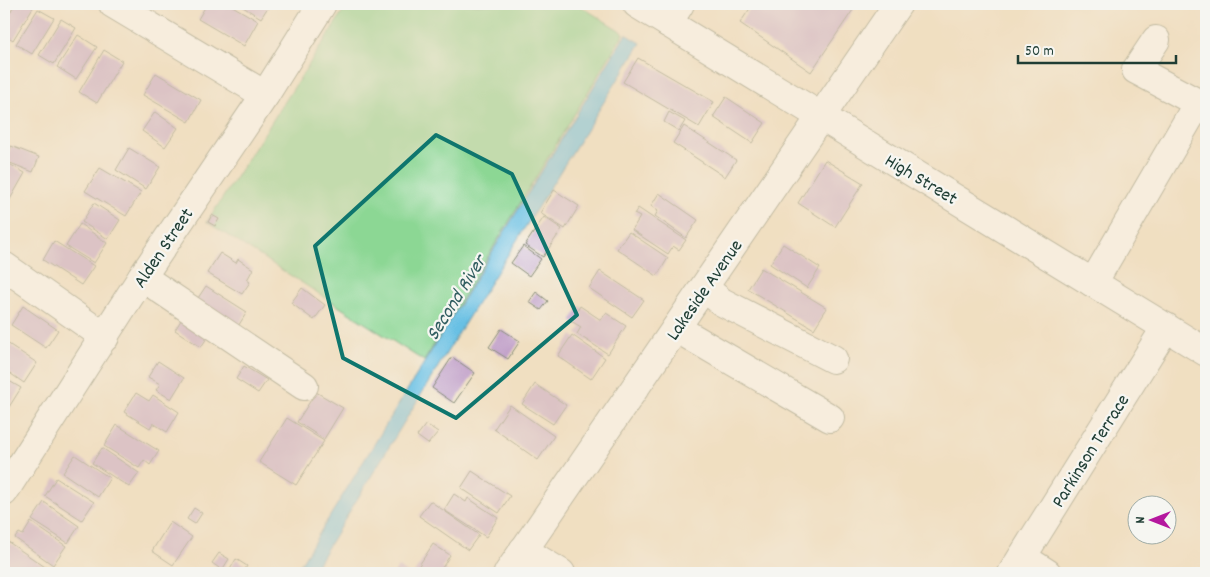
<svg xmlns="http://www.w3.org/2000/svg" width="1210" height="577" viewBox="0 0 1210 577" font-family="Dekko,sans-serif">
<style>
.green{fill:#8cd794;stroke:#568a64}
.water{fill:#67c0e4;stroke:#437e8c}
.building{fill:#c3a3ca}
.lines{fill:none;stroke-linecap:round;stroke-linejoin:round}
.minor-casing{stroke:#888e7a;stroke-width:30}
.major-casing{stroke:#888e7a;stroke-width:30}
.minor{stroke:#fff;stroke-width:28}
.major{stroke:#fff;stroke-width:28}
.marked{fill:none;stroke:#0f766e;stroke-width:4;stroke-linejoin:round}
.labels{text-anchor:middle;stroke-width:4.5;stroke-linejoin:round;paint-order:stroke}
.street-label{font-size:19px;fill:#1f3d34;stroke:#f6f6f2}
.water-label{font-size:20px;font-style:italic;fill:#315e60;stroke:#f6f6f2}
</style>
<rect width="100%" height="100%" fill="#f6f6f2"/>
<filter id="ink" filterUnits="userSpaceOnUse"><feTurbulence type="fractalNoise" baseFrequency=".02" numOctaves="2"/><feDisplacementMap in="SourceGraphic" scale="10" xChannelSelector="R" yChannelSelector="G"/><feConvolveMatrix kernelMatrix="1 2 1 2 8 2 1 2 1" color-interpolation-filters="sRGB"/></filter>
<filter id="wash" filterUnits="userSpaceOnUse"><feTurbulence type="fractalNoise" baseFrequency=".0096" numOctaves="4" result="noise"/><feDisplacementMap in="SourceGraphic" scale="20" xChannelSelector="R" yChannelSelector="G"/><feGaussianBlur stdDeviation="1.12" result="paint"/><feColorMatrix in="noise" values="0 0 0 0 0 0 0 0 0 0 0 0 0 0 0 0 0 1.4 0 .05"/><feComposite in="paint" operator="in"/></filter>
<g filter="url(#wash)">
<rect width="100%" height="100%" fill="#f0dfc1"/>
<!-- green -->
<path class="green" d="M348,4H577L624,33L424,361L207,222Z"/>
<!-- water -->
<path class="water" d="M626,34L641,43L463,326L312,573H295Z"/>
<g id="blocks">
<!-- building -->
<g class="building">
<path d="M15,4H35L13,40L4,34V22Z"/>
<path d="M207,4H229L258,21L244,46L198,19Z"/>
<path d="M238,4H270L261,18Z"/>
<path d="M753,4H857L811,72L740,23Z"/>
<path d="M38,9L54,18L32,54L16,44Z"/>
<path d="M61,19L76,28L54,64L39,55Z"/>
<path d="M78,35L97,47L76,79L57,67Z"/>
<path d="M104,50L122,61L97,103L79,92Z"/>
<path d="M638,58L714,102L699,127L623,82Z"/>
<path d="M156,73L201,100L189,122L143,95Z"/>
<path d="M726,97L765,123L752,143L713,117Z"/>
<path d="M155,112L178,128L165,147L142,131Z"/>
<path d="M669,112L685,121L679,131L664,122Z"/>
<path d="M684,126L736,160L725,177L673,143Z"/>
<path d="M11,146L39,157L33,172L5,161Z"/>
<path d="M129,148L160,167L146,189L116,170Z"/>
<path d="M825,160L863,183L835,227L798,203Z"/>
<path d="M4,161L25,173L4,210Z"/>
<path d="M100,168L141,192L126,216L85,191Z"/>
<path d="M554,190L579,206L565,229L540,213Z"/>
<path d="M659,193L698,220L686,238L655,216L658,211L651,206Z"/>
<path d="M94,203L120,220L108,239L82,222Z"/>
<path d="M638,208L686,240L679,250L673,246L668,254L632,230L640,217L634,214Z"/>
<path d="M212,215L219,219L215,226L208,222Z"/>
<path d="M544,217L562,229L543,257L525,245Z"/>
<path d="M80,224L107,243L94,263L66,246Z"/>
<path d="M629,232L668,258L657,276L617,249Z"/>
<path d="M54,241L94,266L81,285L43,260Z"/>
<path d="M783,244L820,268L807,288L770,264Z"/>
<path d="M523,246L541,259L529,276L511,263Z"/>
<path d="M220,253L236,263L238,259L253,269L247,280L250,282L242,294L207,273Z"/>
<path d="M761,268L827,308L814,329L748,289Z"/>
<path d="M600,271L644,300L632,317L589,288Z"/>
<path d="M206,286L247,312L235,331L194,304Z"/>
<path d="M302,288L325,305L314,320L291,303Z"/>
<path d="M536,292L548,301L541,310L529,302Z"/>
<path d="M23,306L58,330L46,348L11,325Z"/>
<path d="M580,306L601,320L606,313L626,326L608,354L577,334L581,327L571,321Z"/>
<path d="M186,312L213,329L201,347L175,330Z"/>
<path d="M501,329L520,341L508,359L489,347Z"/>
<path d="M572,335L605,358L591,379L558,356Z"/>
<path d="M4,341L37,363L24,383L4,369Z"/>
<path d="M452,357L475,373L454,403L432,388Z"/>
<path d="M158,361L184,378L171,399L156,390L160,384L148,377Z"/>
<path d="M244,366L267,380L258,393L236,379Z"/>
<path d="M4,378L21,388L9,407L4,404Z"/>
<path d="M535,384L566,405L553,424L522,404Z"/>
<path d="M316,392L343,408L324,439L297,422Z"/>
<path d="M136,393L149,401L153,395L179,412L167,432L153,423L150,428L124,412Z"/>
<path d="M510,405L554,436L538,460L494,429Z"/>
<path d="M287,418L324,441L296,485L259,462Z"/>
<path d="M426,424L438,432L428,444L417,436Z"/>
<path d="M117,425L159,451L150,465L144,460L139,468L104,446Z"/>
<path d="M102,448L139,473L129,487L92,463Z"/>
<path d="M75,455L110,478L98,497L63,473Z"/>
<path d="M472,471L510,496L499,513L461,488Z"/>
<path d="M56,478L94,502L82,520L45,496Z"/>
<path d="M454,494L466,502L468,498L498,518L486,537L444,510Z"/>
<path d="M430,501L479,535L468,550L419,516Z"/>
<path d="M44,502L79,526L68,543L32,520Z"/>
<path d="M194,508L202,513L195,524L187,519Z"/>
<path d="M31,522L66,546L53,565L15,538L19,533L23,535Z"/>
<path d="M170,522L192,537L173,565L152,551Z"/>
<path d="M4,539L51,571L49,573H4Z"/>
<path d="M433,544L450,555L442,568L450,573H414Z"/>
<path d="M219,553L229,559L222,570L212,563Z"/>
<path d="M236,559L247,566L243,573H228Z"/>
<path d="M398,567L408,573H394Z"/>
</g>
</g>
</g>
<g filter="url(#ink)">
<use href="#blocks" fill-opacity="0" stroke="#888e7a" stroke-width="1"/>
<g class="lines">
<!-- minor casing -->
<g class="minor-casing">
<g id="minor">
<path d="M113,4L265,95"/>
<path d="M668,23L680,4"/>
<path d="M4,266L105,337"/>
<path d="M142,277L304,386"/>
<path d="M1093,283L1198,103L1136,70L1156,40"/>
<path d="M704,288L722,302L833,359"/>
<path d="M676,328L830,418"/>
<path d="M4,492L142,277L265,95L322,4"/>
<path d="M523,550L561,573"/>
<path d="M1022,557L1047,573"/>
<path d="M508,573L898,4"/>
<path d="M1012,573L1166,327"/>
</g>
</g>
<!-- major casing -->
<g class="major-casing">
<path id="major" d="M637,4L1206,352"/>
</g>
<!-- minor -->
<use href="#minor" class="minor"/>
<!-- major -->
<use href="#major" class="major"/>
</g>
</g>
<!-- marked area -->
<path d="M0 0H1210V577H0ZM436,135L512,174L577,315L456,418L343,358L315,246Z" fill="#f0dfc1" fill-opacity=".55" fill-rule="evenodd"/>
<path class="marked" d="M436,135L512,174L577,315L456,418L343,358L315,246Z"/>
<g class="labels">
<!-- street labels -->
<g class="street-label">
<text transform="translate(922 178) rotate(31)" y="7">High Street</text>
<text transform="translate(162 247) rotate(-56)" y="7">Alden Street</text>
<text transform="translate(703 289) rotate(-55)" y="7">Lakeside Avenue</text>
<text transform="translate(1089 450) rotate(-58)" y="7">Parkinson Terrace</text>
</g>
<!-- water labels -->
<g class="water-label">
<text transform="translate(455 297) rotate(-58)" y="7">Second River</text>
</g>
</g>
<!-- margin -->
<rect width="1210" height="577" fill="none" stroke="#f6f6f2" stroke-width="20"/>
<!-- north arrow -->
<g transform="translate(1152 520) rotate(270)"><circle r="24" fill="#f6f6f2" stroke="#a0aca6"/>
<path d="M0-4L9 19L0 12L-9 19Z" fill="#b5179e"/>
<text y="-8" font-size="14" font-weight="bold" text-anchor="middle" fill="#1f3d34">N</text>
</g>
<!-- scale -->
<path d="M1018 55v8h158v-8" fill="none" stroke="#1f3d34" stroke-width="2.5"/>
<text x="1025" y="55" font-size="15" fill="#1f3d34" stroke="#f6f6f2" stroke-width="4" paint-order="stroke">50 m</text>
</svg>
